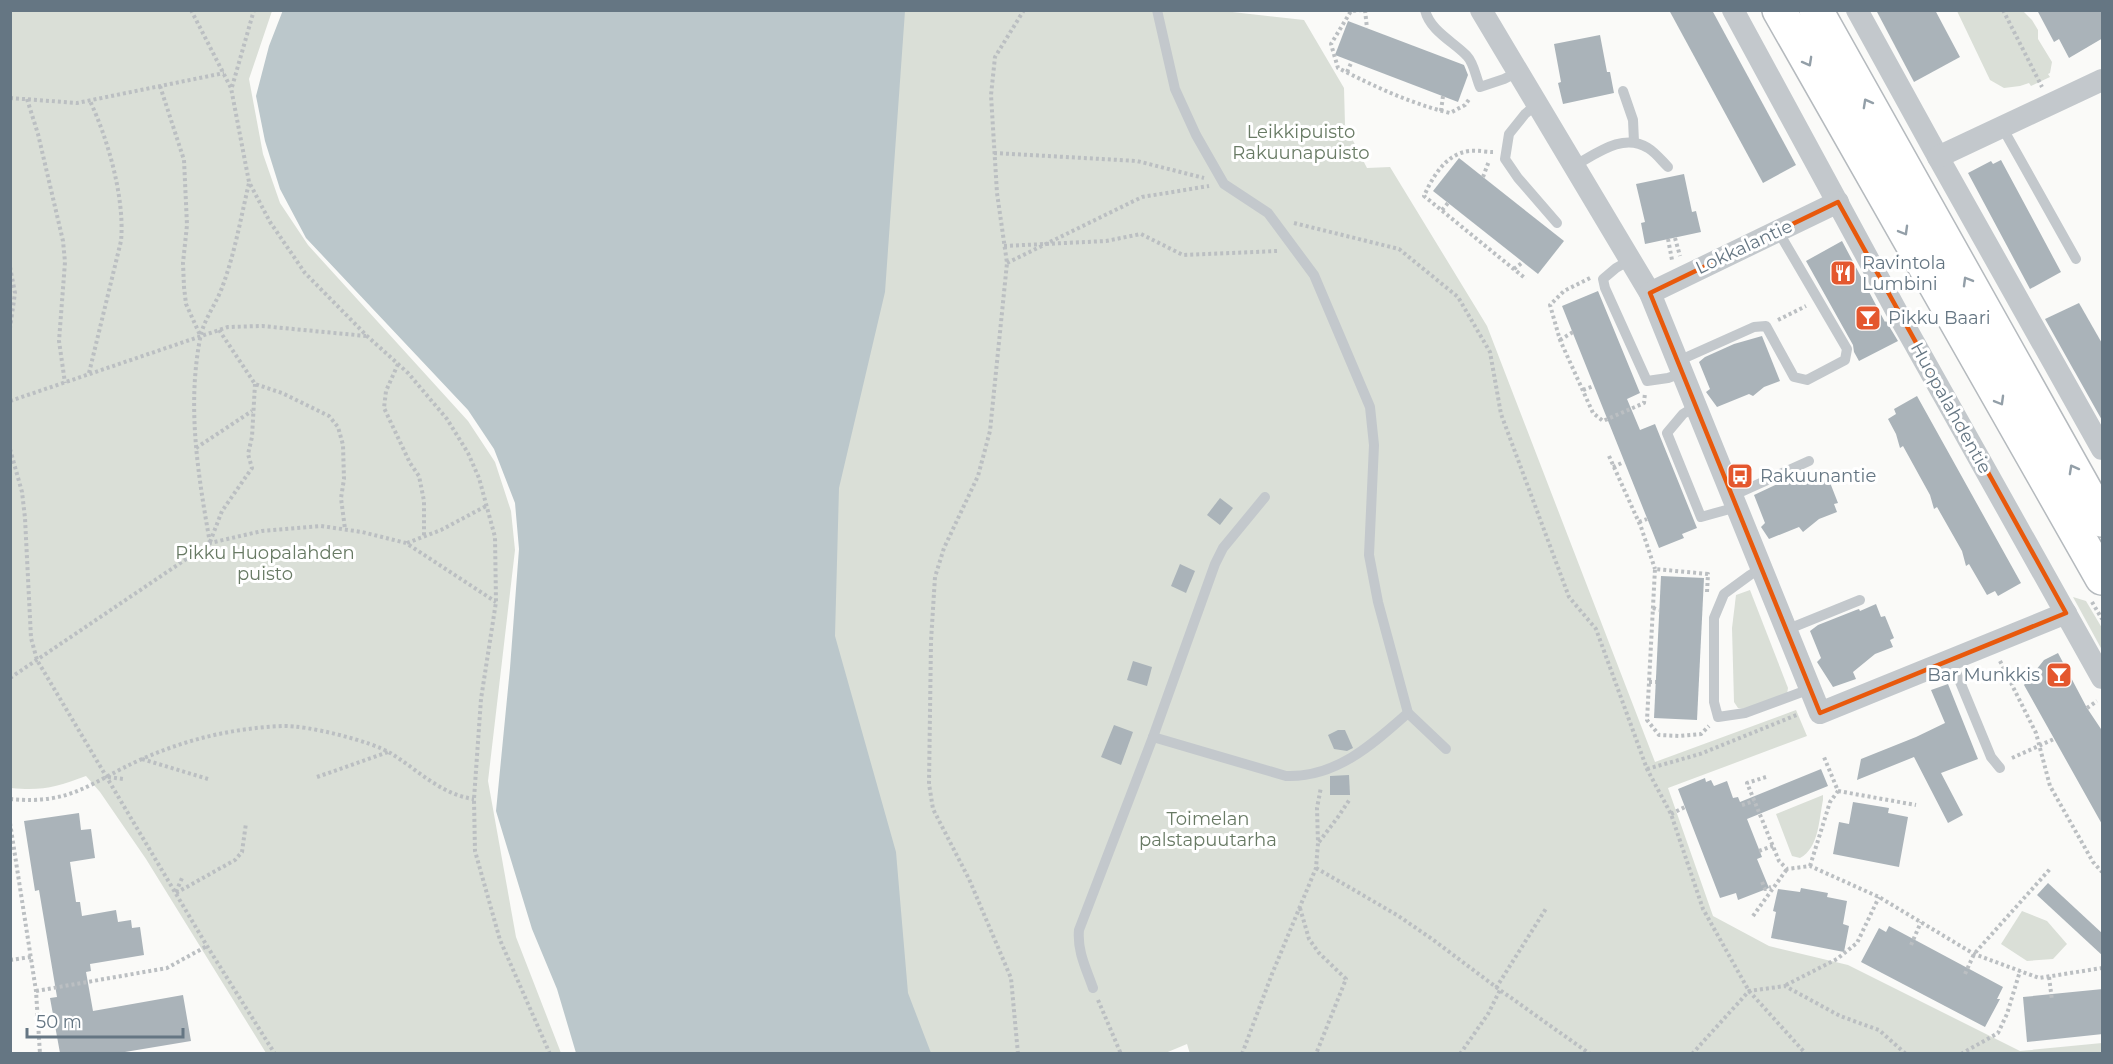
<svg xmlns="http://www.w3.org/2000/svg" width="2113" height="1064" viewBox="0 0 2113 1064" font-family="Montserrat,sans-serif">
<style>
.green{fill:#dadfd7}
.water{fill:#bbc7cb}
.building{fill:#aab3b9}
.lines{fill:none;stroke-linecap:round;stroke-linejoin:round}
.primary-casing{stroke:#b5babe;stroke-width:36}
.path{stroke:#bbbfc2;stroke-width:4;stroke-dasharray:3 3;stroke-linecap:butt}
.lane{stroke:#c3c8cc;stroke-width:10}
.street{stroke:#c3c8cc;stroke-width:22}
.primary{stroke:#fff;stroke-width:33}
.oneway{stroke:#939fa8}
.marked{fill:none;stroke:#e8590c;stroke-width:4.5;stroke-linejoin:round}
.labels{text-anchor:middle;stroke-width:6;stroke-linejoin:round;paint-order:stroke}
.park-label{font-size:18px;fill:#687a64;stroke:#fff}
.street-label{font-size:18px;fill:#657683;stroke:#fff}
.poi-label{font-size:18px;fill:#657683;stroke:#fff;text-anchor:start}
</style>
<rect width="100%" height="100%" fill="#fafaf8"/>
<!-- green -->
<g class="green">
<path d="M1215,10L1304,20L1344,88L1345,125L1367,168L1390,167L1487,326L1655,762L1796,710L1807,736L1668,788L1713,916L1769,946L1848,965L2020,1051L2102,1043V1053L1190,1054L1187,1044L1163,1054L853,1053L790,11Z"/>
<path d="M10,11H272L249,79L263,154L280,203L308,245L468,421L495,462L511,511L515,550L488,781L516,937L561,1053H266L146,859L100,792L86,776C56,787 43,791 11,788Z"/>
<path d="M1957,11H2023L2032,20L2038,30V39L2052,62L2050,73L2048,74L2050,77L2031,86L2029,83L2020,86L2004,88L1990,80Z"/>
<path d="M1750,590L1788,688L1787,694L1745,709L1738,708L1734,702L1732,628L1736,595Z"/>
<path d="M2073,597L2086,601L2102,628V650Z"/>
<path d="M1823,795V800C1819,819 1819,848 1800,858L1792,856L1776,814Z"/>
<path d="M2022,911L2047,921L2067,944L2053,959L2027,961L2001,944Z"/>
</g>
<!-- water -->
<path class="water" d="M283,10L905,11L885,292L839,488L835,636L896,852L908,993L931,1053H576L557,989L532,929L496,811L510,668L519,549L515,503L494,449L468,410L306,238L280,189L265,141L256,96L269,46Z"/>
<!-- building -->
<g class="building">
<path d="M1669,10H1712L1796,165L1763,183Z"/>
<path d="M1876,10H1935L1960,57L1914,82Z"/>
<path d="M2037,10H2103V38L2069,58L2059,39L2054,42Z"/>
<path d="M1348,21L1464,65L1468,75L1458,102L1335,55Z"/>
<path d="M1600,35L1607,72H1610L1614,93L1563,104L1558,83L1561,82L1554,44Z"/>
<path d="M1459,158L1564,241L1538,274L1433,191Z"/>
<path d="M2001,160L2061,272L2030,289L1968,173L1991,161L1993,164Z"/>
<path d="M1684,174L1692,212L1696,211L1701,232L1645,244L1641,223L1645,222L1636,184Z"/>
<path d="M1842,241L1885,322L1886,321L1898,341L1859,361L1854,352L1853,345L1806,261Z"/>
<path d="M1598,291L1640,393L1627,399L1640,430L1655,424L1697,528L1682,534L1684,538L1659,548L1562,306Z"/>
<path d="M2079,303L2103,345V422L2045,319Z"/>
<path d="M1762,336L1780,381L1764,387L1753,396L1749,394L1717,407L1706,392L1710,389L1699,362L1705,357L1734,344Z"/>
<path d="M1917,396L2021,583L1998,596L1995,591L1987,595L1969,564L1966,566L1962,551L1937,507L1934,509L1930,495L1903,446L1900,448L1896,434L1888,419L1896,414L1894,409Z"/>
<path d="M1820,469L1825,482L1829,480L1838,503L1834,504L1837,512L1819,519L1803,532L1799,527L1769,539L1761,527L1765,523L1754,495L1792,477L1803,474L1804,476Z"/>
<path d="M1220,498L1233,508L1220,525L1207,515Z"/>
<path d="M1180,564L1195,571L1186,593L1171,586Z"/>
<path d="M1661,576L1704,578L1697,720L1654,718Z"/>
<path d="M1876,604L1881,617L1885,616L1894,638L1890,640L1893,647L1875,654L1853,672L1856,679L1833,687L1817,662L1821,658L1810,631L1818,625L1856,610L1859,609L1860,611Z"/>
<path d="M2058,653L2087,708L2103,732V826L2024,685L2044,660Z"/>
<path d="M1133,661L1152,667L1147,686L1127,680Z"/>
<path d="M1948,684L1978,759L1941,773L1963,815L1948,823L1914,757L1857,780L1861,759L1916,737L1945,723L1931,690Z"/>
<path d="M1114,725L1133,732L1121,765L1101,757Z"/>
<path d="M1338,730H1345L1353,748L1347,751L1334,749L1328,735Z"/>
<path d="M1821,769L1828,786L1747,819L1762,857L1757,859L1769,888L1738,900L1736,893L1720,898L1678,789L1705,778L1706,782L1711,780L1714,786L1727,781L1733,798L1738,797L1740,802Z"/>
<path d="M1349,775L1350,795H1330V776Z"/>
<path d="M1853,802L1889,808L1888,813L1908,817L1899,867L1833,854L1839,822L1849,824Z"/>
<path d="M79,813L81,830L91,829L95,858L70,862L76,902H80L82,916L116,910L118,922L131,920L132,928L140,927L144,955L90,964L91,971L86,972L93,1011L183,995L191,1041L119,1053H60L50,998L57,997L39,890L35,891L24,821Z"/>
<path d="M2048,883L2103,934V956L2037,895Z"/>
<path d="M1801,888L1828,893L1827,897L1847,901L1843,924L1849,926L1844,952L1771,938L1776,912L1773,911L1778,889L1800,892Z"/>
<path d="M1889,926L2003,987L1997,999H2000L1985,1027L1861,962L1879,928L1886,932Z"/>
<path d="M2103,989V1034L2027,1042L2023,997Z"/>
</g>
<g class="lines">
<!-- primary casing -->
<g class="primary-casing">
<g id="primary">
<path d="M1779,10L2102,578"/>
<path d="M1816,10L2102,520"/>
</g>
</g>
<!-- path -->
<g class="path">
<path d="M191,10L231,88L249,182L270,222L305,273L367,336L408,373L447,419L468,453L479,478L495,537L496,602L481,699L474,799L475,851L500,940L550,1054"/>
<path d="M1362,10L1351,11L1331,44L1338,68C1376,87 1409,103 1450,113L1465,105L1470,98"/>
<path d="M1365,10L1367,28"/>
<path d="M2003,10L2042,87"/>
<path d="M1347,72L1352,61"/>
<path d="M160,86L184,160L187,225L183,263L184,287L186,304L200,335"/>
<path d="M232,87L254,10"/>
<path d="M10,98L77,103L224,73"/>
<path d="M27,99L38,134L63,241L65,262L59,341L65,383"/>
<path d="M1441,111L1443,96"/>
<path d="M1493,152C1486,152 1477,150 1469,151C1446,154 1433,176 1424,196L1526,279"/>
<path d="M994,153L1137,161L1204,178"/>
<path d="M1483,177L1489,161"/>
<path d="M1442,210L1448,203"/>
<path d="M1294,223L1399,249L1458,297L1490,352L1501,414L1569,597L1596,629L1647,769L1671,814L1703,909L1749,991L1806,1054"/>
<path d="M1675,238L1680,256"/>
<path d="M1668,239L1672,260"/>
<path d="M1004,246L1106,241L1141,234L1183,255L1277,251"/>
<path d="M1007,263L1142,197L1209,186"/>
<path d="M10,267L15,293L10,328"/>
<path d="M1514,269L1523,262"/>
<path d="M1590,278L1564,291L1550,305L1560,340L1593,413L1603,421L1644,403L1645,393"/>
<path d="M1778,320L1806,306"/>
<path d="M219,330L255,384L282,393L329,416L338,427L343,445L344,479L341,498L345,529"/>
<path d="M1560,340L1573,332"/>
<path d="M398,364L386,391L384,408L410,463L419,476L424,501V536"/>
<path d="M89,373L121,241C125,199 108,139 90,101"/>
<path d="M1583,390L1594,386"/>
<path d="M10,401L228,327L262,326L366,336"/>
<path d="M196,448L252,411"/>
<path d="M10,449L22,492L25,518L31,638L37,660L207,946L275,1054"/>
<path d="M1609,456L1641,527L1655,569"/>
<path d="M1613,467L1624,462"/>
<path d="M1639,522L1647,519"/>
<path d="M210,542L222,511L252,468L248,454L252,437L255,384"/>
<path d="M210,543C198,475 187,407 200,339C203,320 217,303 223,285C235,252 241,217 249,183"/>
<path d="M407,543L441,530L488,505"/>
<path d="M1707,592L1708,574L1655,569L1647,720L1659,735L1679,736L1701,734L1709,726"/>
<path d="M2092,602L2102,619"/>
<path d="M1653,608L1659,610"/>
<path d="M2000,661L2036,733L2050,786L2093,862L2102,872"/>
<path d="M10,678L210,543L262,531L321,526L362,532L406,543L496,602"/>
<path d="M1649,682H1656"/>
<path d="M2087,708L2097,701"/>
<path d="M2012,758L2054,739"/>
<path d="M142,759L208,779"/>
<path d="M1647,769L1700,754L1799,714"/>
<path d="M108,777L123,779"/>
<path d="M317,777L388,752"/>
<path d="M1766,777L1747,783L1779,861L1787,869L1810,866L1879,897L1974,954L2039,978L2102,968"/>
<path d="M1838,791L1916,805"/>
<path d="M10,799C73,805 90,782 142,759C187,739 234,728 283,726C306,725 372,741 392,754C419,771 442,795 474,799"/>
<path d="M1742,805L1754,801"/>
<path d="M1671,814L1685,807"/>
<path d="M10,823L36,991L40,1054"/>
<path d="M1319,842L1338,817L1350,799"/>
<path d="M1759,851L1773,846"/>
<path d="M1810,866L1830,802L1838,791L1824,757"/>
<path d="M1316,868L1397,915L1432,939L1500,990L1590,1054"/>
<path d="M1762,882L1765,889L1771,887"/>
<path d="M176,892L182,878"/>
<path d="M176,893L235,860L242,852L246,823"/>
<path d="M1300,908L1309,939L1319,953L1346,979L1316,1054"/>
<path d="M1753,916L1787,869"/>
<path d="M1911,945L1921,922"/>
<path d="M10,960L31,957"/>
<path d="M1965,974L1974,954L2050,869"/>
<path d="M2049,977L2052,1000"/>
<path d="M1786,985L1837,959L1857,943L1879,897"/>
<path d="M1496,988L1547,907"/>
<path d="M36,991L167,968L207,946"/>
<path d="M1098,1000L1121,1054"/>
<path d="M1018,1054L1011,978L969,879L933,809L929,784L931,641L935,577L944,548L978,476L990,431L1007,263L997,193L991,95L995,57L1024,10"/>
<path d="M1242,1054L1272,974L1316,868L1318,843L1317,808L1321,787"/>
<path d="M1460,1054L1488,1014L1500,990"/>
<path d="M1692,1054L1749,991L1785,986L1840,1016L1879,1030L1906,1054"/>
<path d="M1961,1054L1998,1033L2007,1014L2020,971"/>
</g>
<!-- lane -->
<g class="lane">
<path d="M1157,10L1175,89L1196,135L1224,184L1268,213L1314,275L1370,407L1374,445L1369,555L1378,602L1408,713L1446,749"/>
<path d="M1425,10C1430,31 1454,42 1467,56C1474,63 1476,78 1480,87L1504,79L1518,72"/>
<path d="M1623,91L1633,120L1634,142"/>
<path d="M1537,104L1525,114L1509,134L1505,159L1518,178L1557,223"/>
<path d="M2002,127L2076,259"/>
<path d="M1574,166C1596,154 1623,132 1648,148C1655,152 1662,161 1668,167"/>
<path d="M1630,260L1616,268L1603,279L1605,288L1647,381L1668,378L1682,373"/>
<path d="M1678,361L1754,327L1766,326L1794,377L1807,380L1845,360L1847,349L1778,231"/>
<path d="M1696,406L1683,414L1667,433L1701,517L1737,507"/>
<path d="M1732,496L1809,461"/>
<path d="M1762,568L1750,575L1724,594L1714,618V702L1718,717L1745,713L1810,689"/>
<path d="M1786,630L1860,600"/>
<path d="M1951,660L1991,757L2000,768"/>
<path d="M1153,737L1286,776C1336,778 1373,744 1408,713"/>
<path d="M1093,988C1086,968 1077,951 1079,930L1153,737L1215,564L1223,548L1265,497"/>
</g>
<!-- street -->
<g class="street">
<path d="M1481,10L1650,293L1820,713L2066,613"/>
<path d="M1733,10L1898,314L2102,678"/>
<path d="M1857,10L1938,157L2102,449"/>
<path d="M1938,157L2102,80"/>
<path d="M1650,293L1838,202"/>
</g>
<!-- primary -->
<use href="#primary" class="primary"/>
</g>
<!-- one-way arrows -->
<defs><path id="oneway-chevron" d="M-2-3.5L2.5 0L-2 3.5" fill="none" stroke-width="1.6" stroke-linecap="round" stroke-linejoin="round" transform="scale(1.5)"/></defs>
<g class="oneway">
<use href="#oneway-chevron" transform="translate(1808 62) rotate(61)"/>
<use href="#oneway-chevron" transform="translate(1867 103) rotate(-119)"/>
<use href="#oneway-chevron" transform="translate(1904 231) rotate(60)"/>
<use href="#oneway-chevron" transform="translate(1967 281) rotate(-120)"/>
<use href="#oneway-chevron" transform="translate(2000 401) rotate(60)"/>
<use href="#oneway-chevron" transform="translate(2073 469) rotate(-119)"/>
</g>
<!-- marked area -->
<path class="marked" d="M1838,202L2066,613L1820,713L1650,293Z"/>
<!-- icons -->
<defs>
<g id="restaurant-square" transform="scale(1.35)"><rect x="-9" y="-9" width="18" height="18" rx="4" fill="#e4572e" stroke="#fff"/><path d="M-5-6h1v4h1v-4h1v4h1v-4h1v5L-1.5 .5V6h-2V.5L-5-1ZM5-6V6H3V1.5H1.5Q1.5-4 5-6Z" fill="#fff"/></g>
<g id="bar-square" transform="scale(1.35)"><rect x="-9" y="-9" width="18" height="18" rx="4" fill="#e4572e" stroke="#fff"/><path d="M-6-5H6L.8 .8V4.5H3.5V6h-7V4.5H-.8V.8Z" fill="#fff"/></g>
<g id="bus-square" transform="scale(1.35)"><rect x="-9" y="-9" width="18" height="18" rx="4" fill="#e4572e" stroke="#fff"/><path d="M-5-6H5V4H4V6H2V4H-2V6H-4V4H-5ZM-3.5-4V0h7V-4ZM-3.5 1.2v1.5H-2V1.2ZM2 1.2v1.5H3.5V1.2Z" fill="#fff"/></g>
</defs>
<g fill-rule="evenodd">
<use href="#restaurant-square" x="1843" y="273"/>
<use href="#bar-square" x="1868" y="318"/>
<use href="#bus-square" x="1740" y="476"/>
<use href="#bar-square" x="2059" y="675"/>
</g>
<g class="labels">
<!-- park labels -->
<g class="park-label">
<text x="1301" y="138">Leikkipuisto<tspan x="1301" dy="21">Rakuunapuisto</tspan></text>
<text x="265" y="559">Pikku Huopalahden<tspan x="265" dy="21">puisto</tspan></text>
<text x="1208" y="825">Toimelan<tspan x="1208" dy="21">palstapuutarha</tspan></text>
</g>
<!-- street labels -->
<g class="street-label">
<text transform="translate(1744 247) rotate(-25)" y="6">Lokkalantie</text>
<text transform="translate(1951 408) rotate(61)" y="6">Huopalahdentie</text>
</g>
<!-- poi labels -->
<g class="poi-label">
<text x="1862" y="269">Ravintola<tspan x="1862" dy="21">Lumbini</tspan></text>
<text x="1888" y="324">Pikku Baari</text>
<text x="1760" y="482">Rakuunantie</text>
<text x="2040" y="681" text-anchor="end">Bar Munkkis</text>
</g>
</g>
<!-- border -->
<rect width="2113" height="1064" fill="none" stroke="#657683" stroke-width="24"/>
<!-- scale -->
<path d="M27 1028v9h156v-9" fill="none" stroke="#657683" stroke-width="3"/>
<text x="36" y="1028" font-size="18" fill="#657683" stroke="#ffffff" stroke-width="4.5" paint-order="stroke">50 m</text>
</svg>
